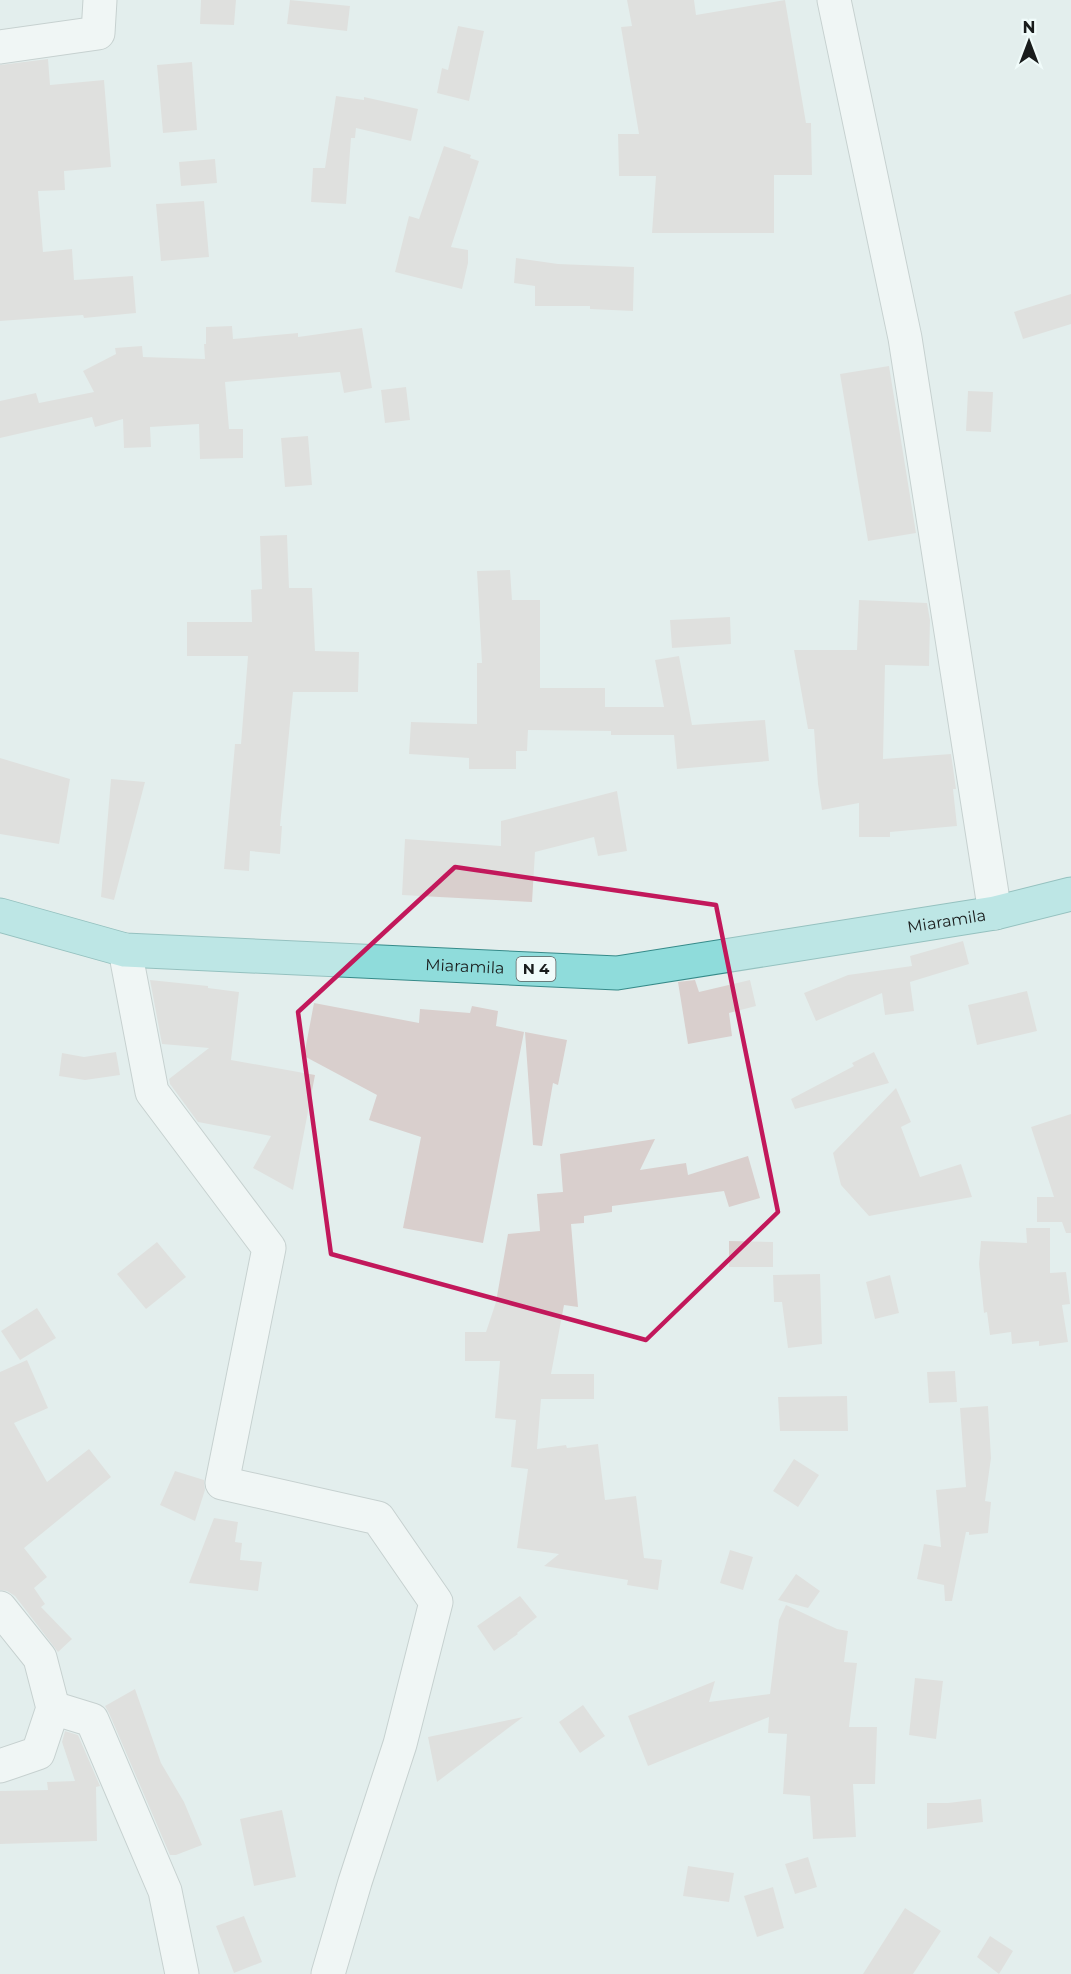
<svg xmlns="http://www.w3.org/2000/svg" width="1071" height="1974" viewBox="0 0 1071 1974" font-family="Montserrat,sans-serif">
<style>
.building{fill:#d9cfcd}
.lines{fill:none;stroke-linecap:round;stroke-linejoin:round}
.street-casing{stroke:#a3adad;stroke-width:35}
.primary-casing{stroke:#368a89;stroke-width:35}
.street{stroke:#fff;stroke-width:33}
.primary{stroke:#8fdcdb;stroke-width:33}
.marked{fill:none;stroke:#c2185b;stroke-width:4.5;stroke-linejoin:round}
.labels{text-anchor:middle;stroke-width:6;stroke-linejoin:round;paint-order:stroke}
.shield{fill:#f0fbfa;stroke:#5a5f5f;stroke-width:1.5}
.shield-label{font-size:15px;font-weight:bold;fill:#191c1c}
.street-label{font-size:16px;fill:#191c1c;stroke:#f0fbfa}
</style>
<rect width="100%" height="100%" fill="#e3eeed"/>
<!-- building -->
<g class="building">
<path d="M201,0H236L234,25L200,24Z"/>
<path d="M290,0L350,6L347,31L287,24Z"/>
<path d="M627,0H694L696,15L785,0L806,123H811L812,175H774V233H652L656,176H619L618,134H639L621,27L632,26Z"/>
<path d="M458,26L484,31L469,101L437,93L442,68L448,70Z"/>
<path d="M48,59L50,85L104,80L111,167L64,171L65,190L38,191L43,252L72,249L74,280L133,276L136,313L84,318L83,315L0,321V65Z"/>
<path d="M192,62L197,130L163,133L157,65Z"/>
<path d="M336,96L364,100V97L418,109L411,141L356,128L355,138H351L346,204L311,202L313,168H325Z"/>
<path d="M444,146L471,155L470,158L479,161L451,247L468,250V263L462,289L395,272L409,216L419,219Z"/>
<path d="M215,159L217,183L181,186L179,162Z"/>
<path d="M204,201L209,257L161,261L156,204Z"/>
<path d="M516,258L558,264L634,267L633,311L590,309V306H535V286L514,283Z"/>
<path d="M1071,294V324L1023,339L1014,312Z"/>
<path d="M232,326L233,339L298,333V337L362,328L372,388L344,393L340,372L225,382L229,429H243V458L200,459L199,424L150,427L151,447L124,448L123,419L95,427L92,417L0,438V401L36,393L39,403L94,392L83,371L116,354L115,348L142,346L143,357L205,359L204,344H206V327Z"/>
<path d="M889,366L916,533L868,541L840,374Z"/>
<path d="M406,387L410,420L385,423L381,390Z"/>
<path d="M968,391L993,392L991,432L966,431Z"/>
<path d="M308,436L312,485L285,487L281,438Z"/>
<path d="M287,535L289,588H312L315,651L359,652L358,692H293L280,826H282L280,854L250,851L249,871L224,869L235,744H241L248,656H187V622H252L251,590L262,589L260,536Z"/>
<path d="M510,570L512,600H540V688H605V707H664L655,660L679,656L692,725L765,720L769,761L677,769L674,735H611V731L528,730L527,751H516V769H469V758L409,754L411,722L477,724V663H482L477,571Z"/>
<path d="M859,600L927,603L930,620L929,666L885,665L883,759L951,754L956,789H953L957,826L890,832V837H859V803L822,810L818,784L814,729H808L794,650H857Z"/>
<path d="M730,617L731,644L672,648L670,620Z"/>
<path d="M0,758L70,779L59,844L0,834Z"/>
<path d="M111,779L145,782L114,900L101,897Z"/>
<path d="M617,791L627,851L598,856L594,837L535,852L532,902L402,895L405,839L501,846V821Z"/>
<path d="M963,941L969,964L910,982L914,1011L885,1015L882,993L816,1021L804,993L848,975L912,966L910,956Z"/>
<path d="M150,980L208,986V988L239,992L231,1060L315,1075L293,1190L253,1168L271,1136L198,1122L170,1084L169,1079L209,1048L162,1044Z"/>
<path d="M695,980L699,992L750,980L756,1006L729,1013L732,1036L688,1044L678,982Z"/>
<path d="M1027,991L1037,1031L977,1045L968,1005Z"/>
<path d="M314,1003L419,1023L420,1009L470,1013L472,1006L498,1011L496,1026L524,1032L483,1243L403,1228L421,1137L369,1120L377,1095L304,1056Z"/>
<path d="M525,1032L567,1040L558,1085L553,1083L542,1146L533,1145Z"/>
<path d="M116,1052L120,1075L85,1080L59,1076L62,1053L84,1057Z"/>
<path d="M874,1052L889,1083L795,1109L791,1099L854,1066L852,1063Z"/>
<path d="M896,1088L911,1122L901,1127L920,1177L961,1164L972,1197L869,1216L841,1185L833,1153Z"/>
<path d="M1071,1114V1233H1066L1062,1222H1037V1197H1054L1031,1127Z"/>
<path d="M655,1139L640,1170L686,1163L688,1175L748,1156L760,1198L729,1207L724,1191L612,1206V1212L584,1216V1223L571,1224L578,1307L564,1305L551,1374H594V1399H541L537,1449L566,1445L567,1448L598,1444L605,1500L636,1496L644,1558L662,1560L658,1590L627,1585L628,1580L544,1566L559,1554L517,1548L528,1469L511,1467L516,1420L495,1418L500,1361H465V1332H486L496,1302L508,1234L540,1231L537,1194L563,1192L560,1154Z"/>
<path d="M1026,1228H1050V1273L1066,1272L1070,1304L1062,1305L1068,1342L1039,1346V1341L1012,1344L1011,1332L990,1335L987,1312L984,1313L979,1264L981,1241L1027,1243Z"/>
<path d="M729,1241L773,1242V1267H729Z"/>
<path d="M157,1242L186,1277L146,1309L117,1274Z"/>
<path d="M820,1274L822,1344L788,1348L782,1302H774L773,1275Z"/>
<path d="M890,1275L899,1313L875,1319L866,1282Z"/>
<path d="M37,1308L56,1338L20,1360L1,1331Z"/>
<path d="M27,1360L48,1408L14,1423L47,1482L89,1449L111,1477L24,1548L47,1577L34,1588L45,1604L41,1607L72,1639L58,1652L15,1596L7,1591L0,1590V1372Z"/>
<path d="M955,1371L957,1402L929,1403L927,1372Z"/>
<path d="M847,1396L848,1431H780L778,1397Z"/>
<path d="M988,1406L991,1458L985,1501L991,1502L988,1533L969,1535V1532H966L952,1601H945L944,1585L917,1579L924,1544L941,1547L936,1490L966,1487L960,1408Z"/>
<path d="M794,1459L819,1475L798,1507L773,1491Z"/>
<path d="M175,1471L204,1480L205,1490L195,1521L160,1505Z"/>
<path d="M214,1518L238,1522L235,1542L242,1543L240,1560L262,1562L258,1591L189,1583Z"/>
<path d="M730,1550L753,1557L743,1590L720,1583Z"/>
<path d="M796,1574L820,1591L808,1608L778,1600Z"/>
<path d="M520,1596L537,1617L517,1633L518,1634L494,1651L477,1626Z"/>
<path d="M786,1605L837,1629L848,1631L844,1662L857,1663L849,1727H877L875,1784H853L856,1837L813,1839L810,1796L783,1794L787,1734L768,1733L769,1717L648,1766L628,1716L715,1681L709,1702L770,1694L779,1620Z"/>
<path d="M915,1678L943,1681L936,1739L909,1735Z"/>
<path d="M135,1689L161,1763L184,1802L202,1845L176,1855H170L109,1713L105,1706Z"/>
<path d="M583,1705L605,1736L580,1753L559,1722Z"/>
<path d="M523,1717L437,1782L428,1737Z"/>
<path d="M65,1731L78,1735L100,1786L96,1787L97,1841L0,1844V1791L48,1790L47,1782L75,1781L62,1742Z"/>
<path d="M981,1799L983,1822L927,1829V1803H948Z"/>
<path d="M282,1810L296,1877L254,1886L240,1819Z"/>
<path d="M808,1857L817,1887L795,1894L785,1864Z"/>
<path d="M688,1866L734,1873L729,1902L683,1896Z"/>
<path d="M773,1887L784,1928L757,1937L744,1896Z"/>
<path d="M905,1908L941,1931L913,1974H863Z"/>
<path d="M244,1916L262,1962L234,1973L216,1926Z"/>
<path d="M990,1936L1013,1951L999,1974L977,1957Z"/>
</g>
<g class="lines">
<!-- street casing -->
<g class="street-casing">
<g id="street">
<path d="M834,0L905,338L995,913"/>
<path d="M0,47L98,33L100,0"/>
<path d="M125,950L152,1092L269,1248L222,1483L378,1518L436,1602L400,1744L355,1882L328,1974"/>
<path d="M0,1608L40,1658L53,1708L38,1753L0,1766"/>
<path d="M53,1708L92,1720L165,1891L182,1974"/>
</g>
</g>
<!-- primary casing -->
<g class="primary-casing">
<g id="primary">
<path id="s1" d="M0,915L125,950L617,973L995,913L1071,894"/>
</g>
</g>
<!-- street -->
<use href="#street" class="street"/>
<!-- primary -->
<use href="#primary" class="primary"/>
</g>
<!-- marked area -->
<path d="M0 0H1071V1974H0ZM455,867L716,905L778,1212L646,1340L331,1254L298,1012Z" fill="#e3eeed" fill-opacity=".55" fill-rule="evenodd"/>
<path class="marked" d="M455,867L716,905L778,1212L646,1340L331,1254L298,1012Z"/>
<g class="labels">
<!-- shield labels -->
<rect class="shield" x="516.5" y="957" width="39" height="24" rx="4.5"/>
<g class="shield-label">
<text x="536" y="974">N 4</text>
</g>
<!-- street labels -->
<g class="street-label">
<text dy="6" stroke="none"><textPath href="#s1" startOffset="956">Miaramila</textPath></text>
<text dy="6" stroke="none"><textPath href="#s1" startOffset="470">Miaramila</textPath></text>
</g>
</g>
<!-- north arrow -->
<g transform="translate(1029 42)" stroke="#f0fbfa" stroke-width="4.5" paint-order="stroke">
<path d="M0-4.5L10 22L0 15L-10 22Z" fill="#191c1c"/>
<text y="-9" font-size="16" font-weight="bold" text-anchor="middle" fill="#191c1c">N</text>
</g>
</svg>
